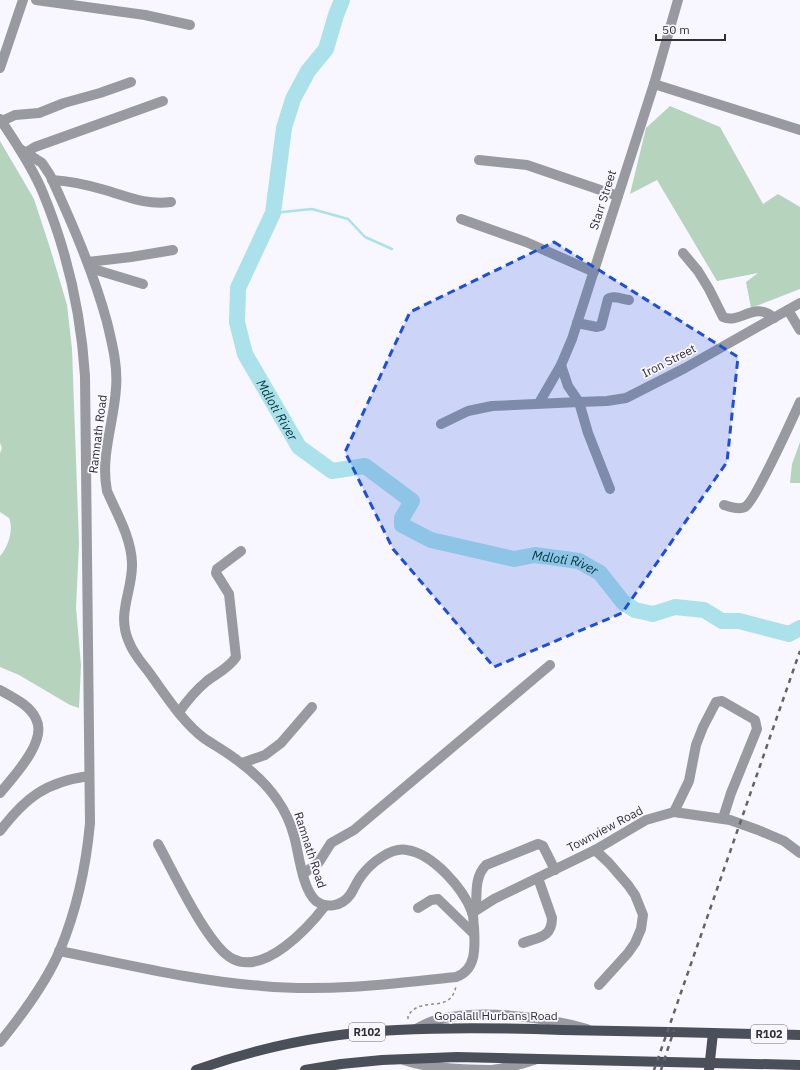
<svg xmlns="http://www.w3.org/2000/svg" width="800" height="1070" viewBox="0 0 800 1070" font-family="'IBM Plex Sans',sans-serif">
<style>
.green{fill:#b6d3bd}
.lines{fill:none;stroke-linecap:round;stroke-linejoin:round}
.stream{stroke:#abe1ea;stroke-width:2.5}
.river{stroke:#abe1ea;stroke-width:16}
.path{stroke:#8d8b92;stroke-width:1.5;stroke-dasharray:3 3;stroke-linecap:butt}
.minor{stroke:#989aa0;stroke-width:10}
.major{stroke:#4b4f59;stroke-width:10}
.rail{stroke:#646269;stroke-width:2.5;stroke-dasharray:5 5;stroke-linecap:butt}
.marked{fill:#1d4ed8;fill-opacity:0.2;stroke:#1d4ed8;stroke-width:3;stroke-dasharray:8 5;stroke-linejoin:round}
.labels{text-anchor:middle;stroke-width:3.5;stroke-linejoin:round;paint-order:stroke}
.shield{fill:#f8f6ff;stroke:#6d6b72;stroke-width:1}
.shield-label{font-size:11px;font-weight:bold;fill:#312f35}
.street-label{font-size:12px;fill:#312f35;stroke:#f8f6ff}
.water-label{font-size:13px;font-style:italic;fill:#00353c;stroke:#f8f6ff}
</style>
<rect width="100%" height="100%" fill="#f8f6ff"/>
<!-- green -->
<g class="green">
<path d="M670,106L720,127L763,204L778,194L800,207V289L751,308L746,282L758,273L717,281L657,180L630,194L646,128Z"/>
<path d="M0,141L34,199L51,251L67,305L72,349L79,543L76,608L81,665L79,708L70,705L19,675L0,667V556C8,547 14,530 9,518L0,512V453L2,448L0,443Z"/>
<path d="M800,442V483H790L792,464Z"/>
</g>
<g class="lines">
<!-- stream -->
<path class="stream" d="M273,213L312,209L348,219L365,237L392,249"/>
<!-- river -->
<path class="river" id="s1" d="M342,0L336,15L326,49L308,71L293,99L284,128L273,213L238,288L237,322L245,354L299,447L332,471L365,466L412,501L402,518V525L431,540L514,559L535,555L579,561L600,573L623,602L635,610L653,614L675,607L704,610L722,621H739L789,634L800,628"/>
<!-- path -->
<path class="path" d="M408,1019V1016C421,994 450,1016 456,986"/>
<!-- minor -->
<g class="minor">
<path d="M36,0L145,15L190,25"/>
<path d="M0,68L23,0"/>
<path d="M654,84L800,130"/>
<path d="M0,119C15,141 33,168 43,193C67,251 81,313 85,376L90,823C86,867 77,909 60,950C46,983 22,1015 0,1042"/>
<path d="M2,121L15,115L39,113L64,103L100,93L131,82"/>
<path d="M20,149L42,163L50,175C72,223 93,271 107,322C112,343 118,366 116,388C114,423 100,456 107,491C117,514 131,537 132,563C133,591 116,613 129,642C133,653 141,662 148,671C165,694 182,722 205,739C216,746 227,752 237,760C252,771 268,786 278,801C285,811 291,825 294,836C299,853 302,889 316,901C327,909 342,906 350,895C354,889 357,881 362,875C371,863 391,847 407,850C433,854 463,888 472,912C474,916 473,922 474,927C475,946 477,970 456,977C392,984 327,992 262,986C194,981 126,964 59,951"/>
<path d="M25,153L35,147L163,101"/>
<path d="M479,160L527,165L618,196"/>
<path d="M52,180C70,181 88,185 105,190C129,197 145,205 171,202"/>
<path d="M461,219L526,242L594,272"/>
<path d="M683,253L698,271L709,289L723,317C739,325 755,300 774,318"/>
<path d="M88,262L131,257L173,250"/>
<path d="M90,268L143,284"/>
<path d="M788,310L800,330"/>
<path d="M577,323L597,327L601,326L608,299C613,295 622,299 629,300"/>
<path d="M561,365L568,386L579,402L607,401L626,398L685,368L800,303"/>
<path d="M539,403L561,365L572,339L654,84L678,0"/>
<path d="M441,424L468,411L492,406L579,402L588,433L610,489"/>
<path d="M724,505C730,507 739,510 745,507C755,502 793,417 800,402"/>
<path d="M0,690C12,697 30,705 36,719C48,741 13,777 0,793"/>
<path d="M179,712C187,701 196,690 207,681C216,674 229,668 236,657L229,594L216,573L217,569L241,551"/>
<path d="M242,763L265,755L281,743L312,707"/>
<path d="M674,812L689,781L696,745L703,727L716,702L722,701L755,720L757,729L731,793L723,818"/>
<path d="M0,831C26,797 46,782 89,776"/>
<path d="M158,844C173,871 208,947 233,959C265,975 308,928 325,906"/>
<path d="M595,850L609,863L628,885L635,895L643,915L641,929L635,943L628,953L599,985"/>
<path d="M303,874L319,862L331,843L354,830L550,665"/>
<path d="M418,908L431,900L438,899L474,934"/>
<path d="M476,910C477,895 474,877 486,865L538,844L543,846L555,870"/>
<path d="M472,913L494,899L595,850L646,820L674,812L730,820L758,830L784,841L800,853"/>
<path d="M523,943C538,937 552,938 552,918L538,878"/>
<path d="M416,1029C422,1026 427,1023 433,1021C475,1008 545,1017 587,1029"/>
<path d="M404,1060C427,1068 466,1070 491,1070C506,1069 520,1064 534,1060"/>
</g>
<!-- major -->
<g class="major">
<path d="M196,1070C260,1047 329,1033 397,1030C451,1027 507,1028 562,1030C641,1031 721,1033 800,1035"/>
<path d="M305,1070L341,1064L382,1060L457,1057L800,1065"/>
<path d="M709,1070L713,1033"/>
</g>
<!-- rail -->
<g class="rail">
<path d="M654,1070L800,651"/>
<path d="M661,1070L674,1030"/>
</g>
</g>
<!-- marked area -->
<path class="marked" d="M554,242L738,357L727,462L622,613L494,667L393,549L345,452L410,312Z"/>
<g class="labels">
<!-- shield labels -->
<g class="shield">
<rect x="349" y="1023" width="36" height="18" rx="3"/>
<rect x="751" y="1025" width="36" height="18" rx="3"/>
</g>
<g class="shield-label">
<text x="367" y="1036">R102</text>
<text x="769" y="1038">R102</text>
</g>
<!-- street labels -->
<g class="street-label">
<text transform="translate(603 200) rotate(-72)" y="4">Starr Street</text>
<text transform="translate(669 361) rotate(-27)" y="4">Iron Street</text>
<text transform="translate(98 434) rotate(-83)" y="4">Ramnath Road</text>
<text transform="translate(605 829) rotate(-28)" y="4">Townview Road</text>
<text transform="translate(310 850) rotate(72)" y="4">Ramnath Road</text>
<text x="496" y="1020">Gopalall Hurbans Road</text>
</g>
<!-- water labels -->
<g class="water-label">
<text dy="5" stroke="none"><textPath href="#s1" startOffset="442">Mdloti River</textPath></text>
<text dy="5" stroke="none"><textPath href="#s1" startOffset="815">Mdloti River</textPath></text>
</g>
</g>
<!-- scale -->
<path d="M656 34v6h69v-6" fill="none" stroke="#312f35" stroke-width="2"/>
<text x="662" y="34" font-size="12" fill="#312f35" stroke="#f8f6ff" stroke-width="3" paint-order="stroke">50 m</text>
</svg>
